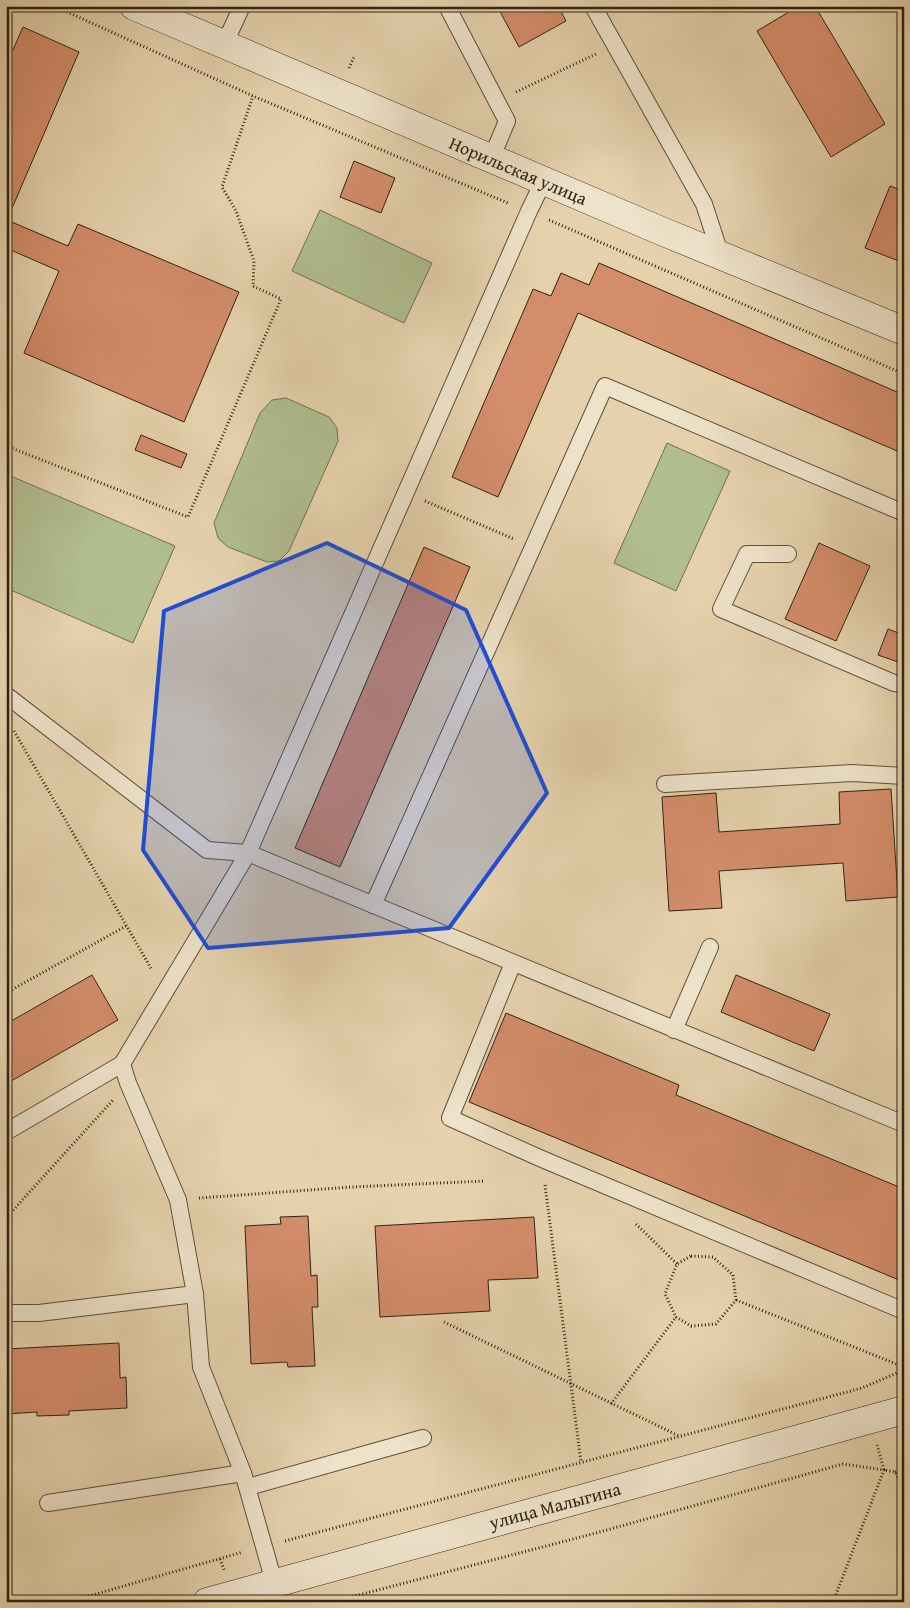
<svg xmlns="http://www.w3.org/2000/svg" width="910" height="1608" viewBox="0 0 910 1608" font-family="'Gentium Book Plus',serif">
<style>
.green{fill:#b0bd8e;stroke:#707050}
.building{fill:#d48d6b;stroke:#2f2313}
.lines{fill:none;stroke-linecap:round;stroke-linejoin:round}
.lane-casing{stroke:#5c4f3a;stroke-width:18}
.secondary-casing{stroke:#2f2313;stroke-width:29}
.path{stroke:#2f2313;stroke-width:3;stroke-dasharray:1 2.5;stroke-linecap:butt}
.lane{stroke:#eee2ca;stroke-width:16}
.secondary{stroke:#eee2ca;stroke-width:28}
.marked{fill:#1d4ed8;fill-opacity:0.2;stroke:#1d4ed8;stroke-width:4;stroke-linejoin:round}
.labels{text-anchor:middle;stroke-width:4.5;stroke-linejoin:round;paint-order:stroke}
.street-label{font-size:18px;fill:#2f2313;stroke:#eee2ca}
</style>
<rect width="100%" height="100%" fill="#e5d2ad"/>
<filter id="stains"><feTurbulence type="fractalNoise" baseFrequency=".004" numOctaves="4"/><feColorMatrix values="0 0 0 0 .2 0 0 0 0 .09 0 0 0 0 .02 0 0 0 .5 -.17"/></filter>
<radialGradient id="worn" r=".72"><stop offset=".6" stop-color="#630" stop-opacity="0"/><stop offset="1" stop-color="#630" stop-opacity=".3"/></radialGradient>
<!-- green -->
<g class="green">
<path d="M320,210L432,263L404,323L292,271Z"/>
<path d="M286,398L329,417L337,428L338,441L289,551L279,561L267,562L228,547L218,538L214,523L260,413L272,400Z"/>
<path d="M667,443L730,471L676,591L614,563Z"/>
<path d="M6,474L175,546L133,643L6,588Z"/>
</g>
<!-- building -->
<g class="building">
<path d="M497,6H558L566,21L519,47Z"/>
<path d="M799,6H815L885,124L831,157L757,31Z"/>
<path d="M23,27L79,52L7,220L68,246L78,224L239,292L184,422L24,353L59,271L6,248V66Z"/>
<path d="M354,161L395,178L381,213L340,197Z"/>
<path d="M890,186L904,191V263L865,248Z"/>
<path d="M599,263L904,395V454L578,313L498,497L452,477L533,289L551,296L561,273L589,285Z"/>
<path d="M141,435L187,454L181,468L135,450Z"/>
<path d="M819,543L870,566L836,641L785,619Z"/>
<path d="M424,547L470,567L340,867L295,848Z"/>
<path d="M888,629L904,635V664L878,655Z"/>
<path d="M891,789L898,897L846,901L843,863L719,871L722,908L669,911L662,797L716,793L719,832L840,824L839,792Z"/>
<path d="M92,975L118,1020L6,1084V1024Z"/>
<path d="M736,975L830,1014L814,1051L721,1012Z"/>
<path d="M506,1013L679,1085L676,1095L904,1189V1282L469,1102Z"/>
<path d="M308,1216L311,1276L317,1275L318,1307H312L315,1366L288,1367L287,1362L251,1364L245,1226L281,1224L280,1217Z"/>
<path d="M534,1217L538,1278L488,1280L490,1311L380,1317L375,1226Z"/>
<path d="M119,1343L120,1378L126,1377L127,1408L69,1411V1415L37,1416V1412L6,1414V1349Z"/>
</g>
<g class="lines">
<!-- lane casing -->
<g class="lane-casing">
<g id="lane">
<path d="M447,6L507,121L491,159"/>
<path d="M593,6L704,204L721,256"/>
<path d="M224,45L242,6"/>
<path d="M788,554H747L721,609L894,683L904,685"/>
<path d="M6,695L207,850L248,853L904,1124"/>
<path d="M665,784L852,773L904,776"/>
<path d="M373,905L605,386L904,513"/>
<path d="M513,963L450,1118L542,1159L904,1311"/>
<path d="M674,1030L710,947"/>
<path d="M122,1064L128,1083L178,1200L195,1294L201,1367L243,1473L274,1582"/>
<path d="M6,1132L122,1064L248,853L529,211L543,182"/>
<path d="M6,1313H39L195,1294"/>
<path d="M248,1487L423,1438"/>
<path d="M48,1503L243,1473"/>
</g>
</g>
<!-- secondary casing -->
<g class="secondary-casing">
<g id="secondary">
<path d="M134,6L659,230L904,331"/>
<path d="M207,1602L904,1410"/>
</g>
</g>
<!-- path -->
<g class="path">
<path d="M54,6L253,96L508,203"/>
<path d="M349,68L354,57"/>
<path d="M516,92L596,54"/>
<path d="M549,220L904,374"/>
<path d="M6,446L188,517L281,299L253,286L254,261L236,211L222,187L253,96"/>
<path d="M425,501L514,539"/>
<path d="M14,731L152,970"/>
<path d="M6,993L126,926"/>
<path d="M545,1185L581,1462"/>
<path d="M199,1198L351,1187L485,1181"/>
<path d="M6,1218L113,1100"/>
<path d="M636,1224L677,1264"/>
<path d="M691,1256L713,1257L733,1275L736,1300L716,1324L691,1326L676,1317L665,1294L677,1264Z"/>
<path d="M736,1300L904,1367"/>
<path d="M444,1322L679,1436"/>
<path d="M611,1404L676,1317"/>
<path d="M877,1445L884,1470L895,1472L904,1489"/>
<path d="M895,1472L904,1468"/>
<path d="M285,1541L862,1388L904,1370"/>
<path d="M220,1559L224,1570"/>
<path d="M68,1602L243,1552"/>
<path d="M332,1602L596,1533L843,1464L884,1470L833,1602"/>
</g>
<!-- lane -->
<use href="#lane" class="lane"/>
<!-- secondary -->
<use href="#secondary" class="secondary"/>
</g>
<!-- marked area -->
<path class="marked" d="M327,543L466,610L547,793L449,928L208,948L143,850L164,611Z"/>
<g class="labels">
<!-- street labels -->
<g class="street-label">
<text transform="translate(518 171) rotate(23)" y="6">Норильская улица</text>
<text transform="translate(555 1506) rotate(-15)" y="6">улица Малыгина</text>
</g>
</g>
<!-- margin -->
<rect width="910" height="1608" fill="none" stroke="#e5d2ad" stroke-width="25"/>
<rect x="8" y="8" width="895" height="1593" fill="none" stroke="#2f2313" stroke-width="2.5"/>
<rect x="12" y="12" width="885" height="1583" fill="none" stroke="#2f2313"/>
<rect width="100%" height="100%" filter="url(#stains)"/>
<rect width="100%" height="100%" fill="url(#worn)"/>
</svg>
